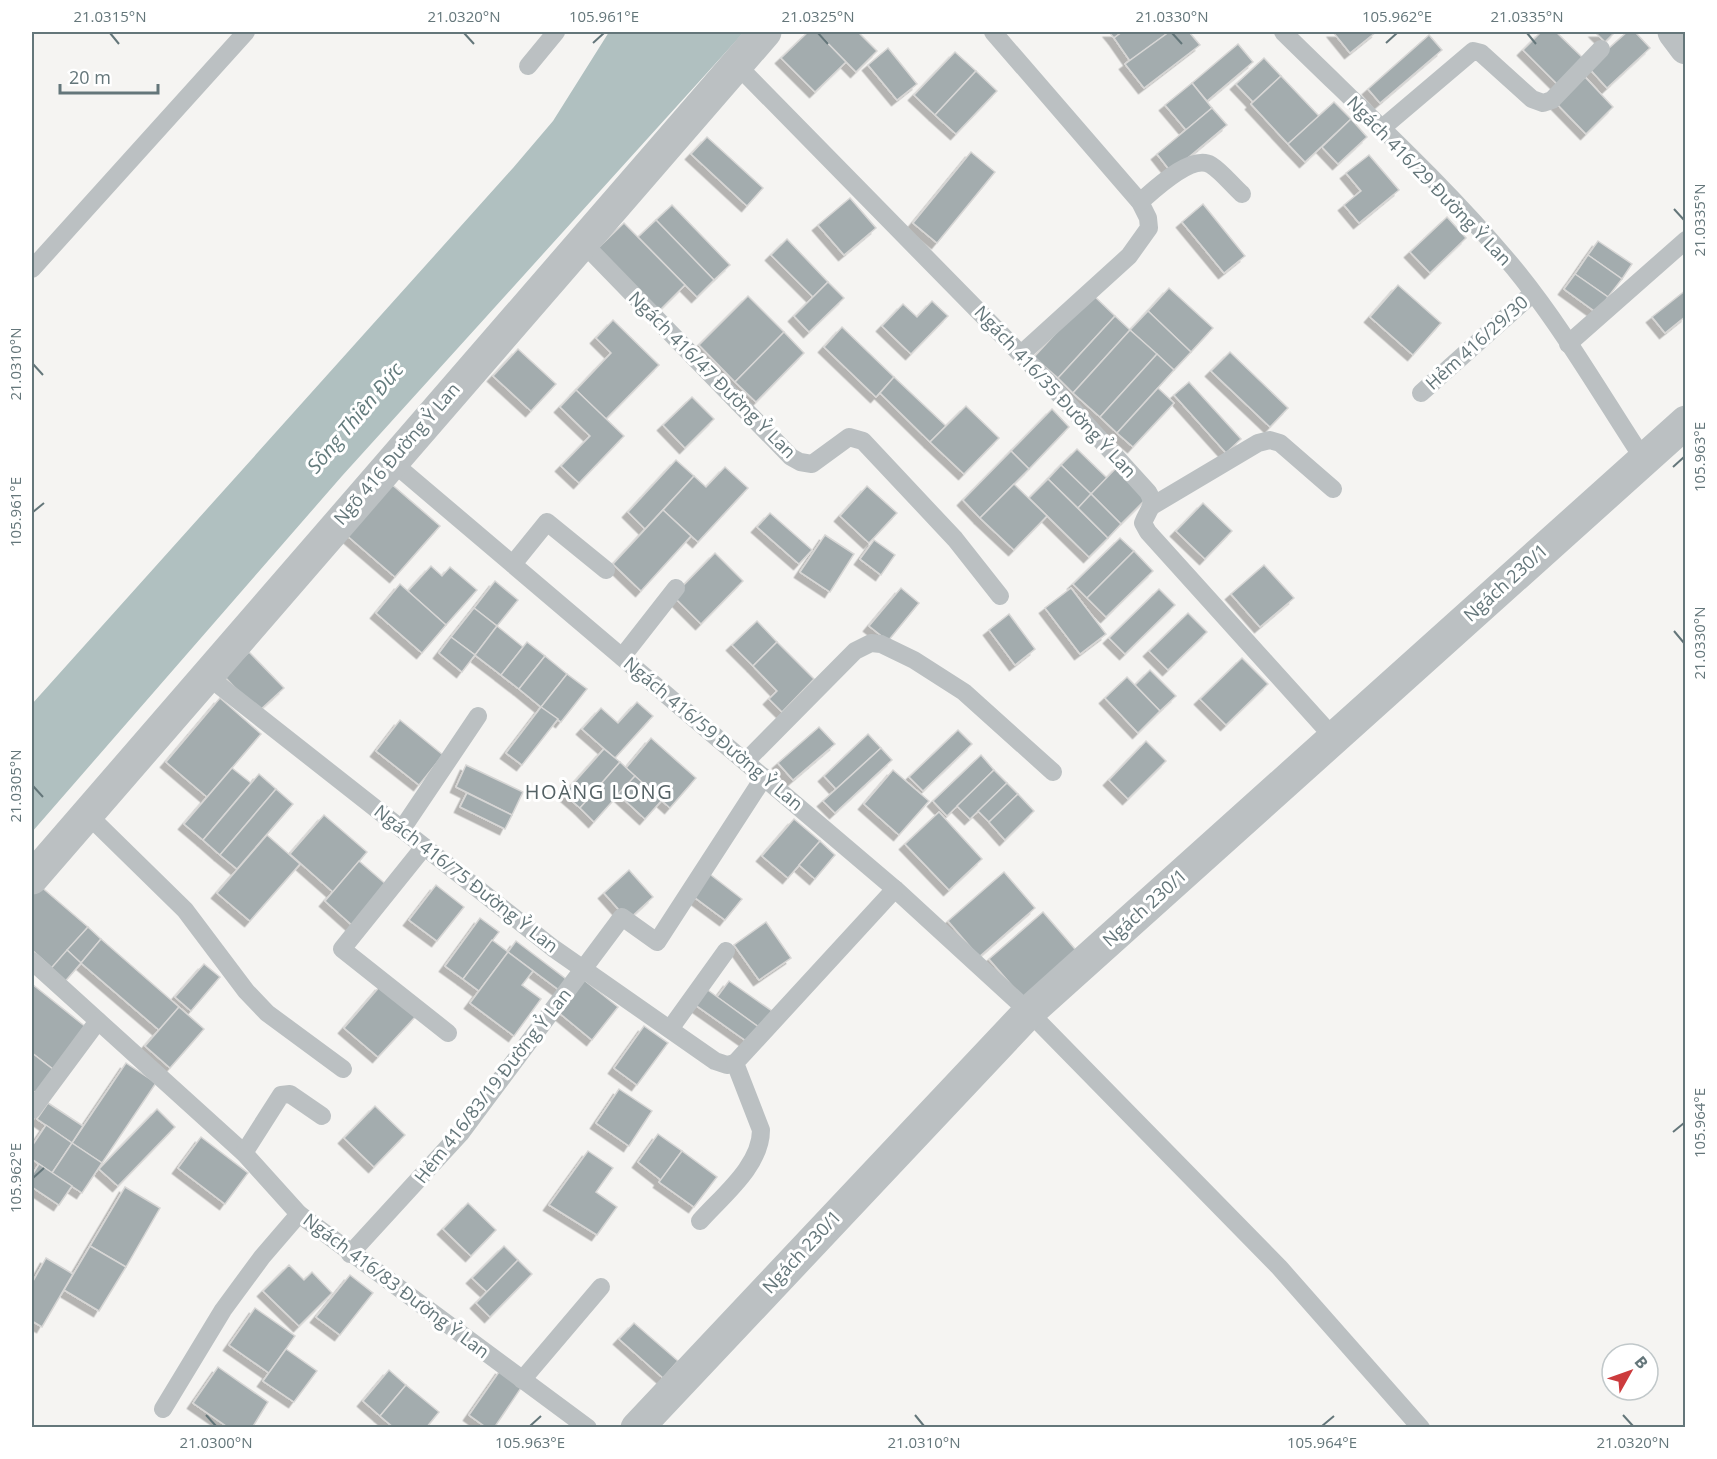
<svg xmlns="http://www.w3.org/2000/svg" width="1717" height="1459" viewBox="0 0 1717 1459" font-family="'Open Sans',sans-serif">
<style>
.water{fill:#b0c0c0}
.building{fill:#a3acae;stroke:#d7d6d5;stroke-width:1.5;filter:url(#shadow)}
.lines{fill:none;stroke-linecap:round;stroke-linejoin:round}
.lane{stroke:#bbc0c2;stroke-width:18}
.street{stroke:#bbc0c2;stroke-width:33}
.ticks{fill:none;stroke:#64767a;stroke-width:2}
.labels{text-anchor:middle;stroke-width:6;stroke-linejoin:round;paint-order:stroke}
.street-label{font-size:18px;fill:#64767a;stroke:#fff}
.water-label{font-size:20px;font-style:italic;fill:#637b7c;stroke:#fff}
.neighbourhood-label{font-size:20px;letter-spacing:1.5px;fill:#556265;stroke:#fff}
.neatline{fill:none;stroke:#64767a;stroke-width:2}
.ticks-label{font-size:15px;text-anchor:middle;fill:#64767a}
</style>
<defs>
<filter id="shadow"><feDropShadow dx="-5.5" dy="5.5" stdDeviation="0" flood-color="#0004"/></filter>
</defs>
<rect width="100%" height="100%" fill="#f5f4f2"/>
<!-- water -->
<path class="water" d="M609,32H744L342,476L32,832V704L513,168L553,121Z"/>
<!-- building -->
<g class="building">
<path d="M808,32H817L846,62L815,92L781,58Z"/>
<path d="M817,32H858L877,51L856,72Z"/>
<path d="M1109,32H1122L1114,38Z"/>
<path d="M1122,32H1169L1130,61L1114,38Z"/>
<path d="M1169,32H1189L1200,45L1144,88L1125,64Z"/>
<path d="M1333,32H1376L1350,53Z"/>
<path d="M1541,32H1556L1584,59L1558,85L1523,50Z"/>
<path d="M1595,32H1615L1605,42Z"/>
<path d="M1627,32H1635L1650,48L1607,88L1588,67Z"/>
<path d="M1429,35L1442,50L1380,103L1368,89Z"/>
<path d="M1238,44L1253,62L1207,101L1192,83Z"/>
<path d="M888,48L917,84L897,100L868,65Z"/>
<path d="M955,52L976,71L935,115L914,95Z"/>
<path d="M1264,58L1281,76L1253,102L1236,84Z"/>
<path d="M976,71L997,91L956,134L935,115Z"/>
<path d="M1281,76L1319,116L1288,144L1251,104Z"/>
<path d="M1585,77L1613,107L1586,134L1557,104Z"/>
<path d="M1192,83L1212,108L1186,130L1165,105Z"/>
<path d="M1334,102L1351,119L1305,162L1288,144Z"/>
<path d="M1212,108L1227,125L1171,172L1157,154Z"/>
<path d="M1351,119L1367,137L1338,164L1322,147Z"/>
<path d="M707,137L763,188L747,206L691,154Z"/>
<path d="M971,152L995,172L937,243L913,223Z"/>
<path d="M1369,155L1399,190L1359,223L1344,205L1361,191L1346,173Z"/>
<path d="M850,198L876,228L844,255L818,225Z"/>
<path d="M1203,204L1245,256L1224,273L1182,222Z"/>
<path d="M672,205L730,265L714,280L656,220Z"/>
<path d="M1447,217L1466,238L1430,273L1410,252Z"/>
<path d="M656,220L714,280L697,297L638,237Z"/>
<path d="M624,223L685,285L656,314L594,252Z"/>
<path d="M787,239L828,282L813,297L771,255Z"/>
<path d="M1598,241L1632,264L1622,279L1588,255Z"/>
<path d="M1588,255L1622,279L1608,297L1575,274Z"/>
<path d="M1575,274L1608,297L1597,313L1564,289Z"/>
<path d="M828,282L844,298L809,332L794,316Z"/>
<path d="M1398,285L1441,323L1413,355L1370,317Z"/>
<path d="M1169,288L1213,328L1191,352L1148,311Z"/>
<path d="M1686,290V316L1665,333L1652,317Z"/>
<path d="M1092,294L1115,316L1058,378L1034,357Z"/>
<path d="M748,296L784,332L735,382L699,345Z"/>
<path d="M932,301L948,316L911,354L882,326L903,304L917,317Z"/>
<path d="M1148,311L1191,352L1174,370L1130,330Z"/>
<path d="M1115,316L1130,330L1073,393L1058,378Z"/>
<path d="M613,320L659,365L606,419L576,390L611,353L596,338Z"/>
<path d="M842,327L894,377L876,397L824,347Z"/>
<path d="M1130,330L1157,354L1100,417L1073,393Z"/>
<path d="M784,332L804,353L756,402L735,382Z"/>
<path d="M518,349L556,384L531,411L493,376Z"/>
<path d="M1230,352L1288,408L1270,427L1211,371Z"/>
<path d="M1157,354L1174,370L1117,433L1100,417Z"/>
<path d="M894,377L946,426L930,442L880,393Z"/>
<path d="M1189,382L1241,439L1226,453L1174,395Z"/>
<path d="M1158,388L1174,403L1133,447L1117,433Z"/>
<path d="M576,390L624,436L579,483L561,466L590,436L560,407Z"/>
<path d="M692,397L714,419L685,448L663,425Z"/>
<path d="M966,406L999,438L964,474L930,442Z"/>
<path d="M1052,409L1069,427L1029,469L1011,451Z"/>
<path d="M1077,449L1107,478L1091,494L1061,465Z"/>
<path d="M1011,451L1029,469L980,518L963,500Z"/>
<path d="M676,460L694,476L645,529L628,512Z"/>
<path d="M1061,465L1091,494L1078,508L1048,479Z"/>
<path d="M1118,466L1149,496L1121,524L1091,494Z"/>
<path d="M725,467L748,488L698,542L663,510L694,476L706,487Z"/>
<path d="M1048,479L1108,538L1089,557L1029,498Z"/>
<path d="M389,482L440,526L395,577L344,533Z"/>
<path d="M1014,484L1047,516L1014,550L980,518Z"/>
<path d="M867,486L897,513L869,543L840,516Z"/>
<path d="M1091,494L1121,524L1108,538L1078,508Z"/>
<path d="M1203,503L1232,531L1205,559L1176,531Z"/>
<path d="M663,510L691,536L641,591L613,564Z"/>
<path d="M770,513L812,550L799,564L757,527Z"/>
<path d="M825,535L854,554L830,592L800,572Z"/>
<path d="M1120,538L1134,551L1087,598L1073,584Z"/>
<path d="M874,540L895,555L881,575L860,559Z"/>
<path d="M1134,551L1153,571L1106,617L1087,598Z"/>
<path d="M715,553L743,581L701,624L673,596Z"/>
<path d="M1264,565L1294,598L1260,627L1231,594Z"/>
<path d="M431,566L442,576L450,567L477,590L446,625L408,591Z"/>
<path d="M495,581L518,600L497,626L474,608Z"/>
<path d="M400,584L446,625L422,653L376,613Z"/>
<path d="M901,588L919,603L888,641L869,626Z"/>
<path d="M1071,588L1106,634L1080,654L1045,608Z"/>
<path d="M1159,589L1175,605L1125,654L1109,638Z"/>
<path d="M474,608L497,626L475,655L451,637Z"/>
<path d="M1188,613L1207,632L1168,670L1149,651Z"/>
<path d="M1009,614L1035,649L1015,665L989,630Z"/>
<path d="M757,621L777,642L753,666L732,645Z"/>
<path d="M497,626L523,647L501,675L475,655Z"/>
<path d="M451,637L475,655L462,672L439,653Z"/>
<path d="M527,642L545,656L519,689L501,675Z"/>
<path d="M777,642L814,679L782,712L769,699L777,691L753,666Z"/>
<path d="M249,652L284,688L258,712L224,676Z"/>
<path d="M545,656L567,674L541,707L519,689Z"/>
<path d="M1242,658L1268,684L1226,725L1200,699Z"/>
<path d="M1150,670L1176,696L1160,711L1135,685Z"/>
<path d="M567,674L587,689L561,722L541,707Z"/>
<path d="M1127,677L1160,711L1138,733L1105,698Z"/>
<path d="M220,698L261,734L207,797L166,762Z"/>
<path d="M637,702L653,716L615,758L582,729L601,708L618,723Z"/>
<path d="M541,707L558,719L522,765L506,753Z"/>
<path d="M400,720L443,755L419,785L376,751Z"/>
<path d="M819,727L835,744L793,780L778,763Z"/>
<path d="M958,730L972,744L923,791L909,777Z"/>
<path d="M868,734L881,748L836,789L824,776Z"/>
<path d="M651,738L696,778L670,808L626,768Z"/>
<path d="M1146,741L1166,761L1128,799L1109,780Z"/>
<path d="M881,748L892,760L835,813L823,801Z"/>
<path d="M604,749L620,762L580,808L564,794Z"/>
<path d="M981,755L994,770L947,816L933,801Z"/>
<path d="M620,762L635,776L594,822L580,808Z"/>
<path d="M466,765L523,792L512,815L456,787Z"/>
<path d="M232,768L251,783L203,840L184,824Z"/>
<path d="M893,770L929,801L899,835L864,804Z"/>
<path d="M994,770L1007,783L970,819L957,806Z"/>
<path d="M259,774L276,789L220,855L203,840Z"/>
<path d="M635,776L662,800L645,819L618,794Z"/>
<path d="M1007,783L1018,794L989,822L978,811Z"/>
<path d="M276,789L293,804L237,869L220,855Z"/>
<path d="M467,793L512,815L505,829L460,807Z"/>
<path d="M1018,794L1034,811L1005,840L989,822Z"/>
<path d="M939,812L982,859L949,890L905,844Z"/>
<path d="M324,815L367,852L333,892L290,854Z"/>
<path d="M794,819L820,841L788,878L762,856Z"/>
<path d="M267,835L300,864L250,921L217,893Z"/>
<path d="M820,841L835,855L815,879L799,865Z"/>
<path d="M359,861L389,887L354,927L325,901Z"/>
<path d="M629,870L653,897L628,920L604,893Z"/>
<path d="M707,872L742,899L725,920L690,894Z"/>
<path d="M1004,872L1035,908L979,957L948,921Z"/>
<path d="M39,885L88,927L52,968L32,950V894Z"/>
<path d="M436,885L464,907L437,941L409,920Z"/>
<path d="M1043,912L1081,956L1027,1003L989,959Z"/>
<path d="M480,918L499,932L463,979L445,966Z"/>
<path d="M766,922L791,958L759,980L734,945Z"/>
<path d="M88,927L101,939L81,963L67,950Z"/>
<path d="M101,939L179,1007L159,1030L81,963Z"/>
<path d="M492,940L508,952L479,991L463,979Z"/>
<path d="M516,941L566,979L559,990L508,952Z"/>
<path d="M67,950L81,963L62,985L47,973Z"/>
<path d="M508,952L533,971L522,985L541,999L514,1036L470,1003Z"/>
<path d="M204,964L220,977L191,1011L175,997Z"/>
<path d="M584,980L618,1007L592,1040L558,1012Z"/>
<path d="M729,981L772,1011L760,1028L717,997Z"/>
<path d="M32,984L87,1028L54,1070L32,1053Z"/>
<path d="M381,985L416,1016L378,1057L344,1028Z"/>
<path d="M705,988L760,1028L749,1043L694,1004Z"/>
<path d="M179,1007L204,1029L170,1068L145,1046Z"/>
<path d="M644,1026L668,1043L637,1085L614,1068Z"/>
<path d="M32,1053L54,1070L36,1093L32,1090Z"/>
<path d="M126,1063L156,1083L102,1163L72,1143Z"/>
<path d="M619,1089L652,1111L629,1146L596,1123Z"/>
<path d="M48,1103L83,1126L72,1143L37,1119Z"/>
<path d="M375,1106L405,1135L374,1167L344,1138Z"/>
<path d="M157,1109L175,1127L118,1186L99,1169Z"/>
<path d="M46,1125L72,1143L52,1173L32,1159V1146Z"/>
<path d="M658,1134L682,1151L661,1180L638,1162Z"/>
<path d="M201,1137L248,1173L225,1204L178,1168Z"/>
<path d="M72,1143L102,1163L82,1193L52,1173Z"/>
<path d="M588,1151L613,1168L596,1192L617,1207L597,1235L549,1205Z"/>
<path d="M682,1151L717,1177L694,1207L659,1182Z"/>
<path d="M39,1164L72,1186L59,1205L32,1187V1175Z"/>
<path d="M125,1187L160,1208L126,1267L90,1246Z"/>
<path d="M468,1203L496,1230L471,1256L443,1229Z"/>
<path d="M90,1246L126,1267L99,1311L64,1290Z"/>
<path d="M504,1246L518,1260L487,1292L472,1278Z"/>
<path d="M46,1258L73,1274L42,1327L32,1321V1283Z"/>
<path d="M518,1260L532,1274L490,1317L476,1303Z"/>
<path d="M289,1265L304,1280L312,1272L332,1293L299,1326L263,1291Z"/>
<path d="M350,1275L373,1293L340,1335L316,1317Z"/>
<path d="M255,1308L295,1336L269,1373L229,1345Z"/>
<path d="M634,1323L678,1361L663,1378L619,1339Z"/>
<path d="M286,1349L317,1371L294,1402L263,1381Z"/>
<path d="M218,1367L268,1402L252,1428H229L193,1403Z"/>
<path d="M501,1369L523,1385L494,1428H487L469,1415Z"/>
<path d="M389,1370L406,1385L380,1416L363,1401Z"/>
<path d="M406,1385L439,1412L426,1428H394L380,1416Z"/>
</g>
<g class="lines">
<!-- lane -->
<g class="lane">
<path d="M993,32L1140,202L1148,218L1149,228L1129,256L1021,354"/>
<path d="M1283,32C1361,109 1444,184 1514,268C1563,328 1602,396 1644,460"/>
<path d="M735,63L1047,381L1148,492C1156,505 1148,510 1143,523L1148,532L1334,738"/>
<path d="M528,66L556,32"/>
<path d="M1381,129L1473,51L1481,53L1532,99L1543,103L1552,100L1601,49"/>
<path d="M1140,202C1154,190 1192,153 1211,165C1222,172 1232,185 1242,194"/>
<path d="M581,241L791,457L800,462L812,464L849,437L863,441L955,539L1000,596"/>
<path d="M32,269L246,32"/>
<path d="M1568,344L1686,240"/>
<path d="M1421,393L1532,294"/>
<path d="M391,461L895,889L1029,1012L1279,1267L1421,1428"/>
<path d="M1152,506L1258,443L1270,440L1280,443L1333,489"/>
<path d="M513,564L547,522L606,570"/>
<path d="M622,657L676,588"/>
<path d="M206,675L553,948L715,1061L727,1065L735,1063"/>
<path d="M746,761L855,651L871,643L881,644L914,660L964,692L1053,772"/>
<path d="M87,814L185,910L246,991L267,1013L343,1069"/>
<path d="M402,829L478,716"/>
<path d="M424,847L342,949L448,1033"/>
<path d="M32,961L244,1153L299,1214L588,1428"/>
<path d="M670,1029L726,951"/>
<path d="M32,1110L98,1021"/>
<path d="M244,1153L281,1095L290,1094L322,1116"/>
<path d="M700,1221C722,1196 761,1166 761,1130L735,1063L895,889"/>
<path d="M350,1254L460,1134L622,917L657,942L764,777"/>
<path d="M522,1380L601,1287"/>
<path d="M163,1409L223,1310L262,1257L299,1214"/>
</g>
<!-- street -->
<g class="street">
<path d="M1674,32L1686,48"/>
<path d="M32,878L765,32"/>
<path d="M637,1428L1029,1012L1686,422"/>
</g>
</g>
<!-- ticks -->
<path class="ticks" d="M110,33L119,44M464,33L474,44M818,33L828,44M1172,33L1182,44M1527,33L1536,44M593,43L604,33M1386,43L1397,33M1674,209L1684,220M33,364L43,375M1673,467L1684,457M33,512L44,503M1674,631L1684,643M33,786L43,797M1673,1132L1684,1123M33,1178L44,1168M206,1415L216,1426M915,1415L924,1426M1623,1415L1633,1426M530,1426L541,1416M1322,1426L1334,1416"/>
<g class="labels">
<!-- street labels -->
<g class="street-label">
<text transform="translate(1429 181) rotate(46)" y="6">Ngách 416/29 Đường Ỷ Lan</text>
<text transform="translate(1477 343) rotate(-42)" y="6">Hẻm 416/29/30</text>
<text transform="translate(712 375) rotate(45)" y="6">Ngách 416/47 Đường Ỷ Lan</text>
<text transform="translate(1055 392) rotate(47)" y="6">Ngách 416/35 Đường Ỷ Lan</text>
<text transform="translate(397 454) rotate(-49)" y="6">Ngõ 416 Đường Ỷ Lan</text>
<text transform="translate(1506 583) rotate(-42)" y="6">Ngách 230/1</text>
<text transform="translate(713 734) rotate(40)" y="6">Ngách 416/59 Đường Ỷ Lan</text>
<text transform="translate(466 879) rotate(38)" y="6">Ngách 416/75 Đường Ỷ Lan</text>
<text transform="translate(1145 908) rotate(-42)" y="6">Ngách 230/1</text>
<text transform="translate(493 1086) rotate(-52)" y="6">Hẻm 416/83/19 Đường Ỷ Lan</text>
<text transform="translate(802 1252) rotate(-47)" y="6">Ngách 230/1</text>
<text transform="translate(396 1286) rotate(37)" y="6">Ngách 416/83 Đường Ỷ Lan</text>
</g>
<!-- water labels -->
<g class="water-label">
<text transform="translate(355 418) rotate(-50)" y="7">Sông Thiên Đức</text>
</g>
<!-- neighbourhood labels -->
<g class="neighbourhood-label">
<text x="599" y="799">HOÀNG LONG</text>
</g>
</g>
<!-- border -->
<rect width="1717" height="1459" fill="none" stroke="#ffffff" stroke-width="66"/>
<!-- north arrow -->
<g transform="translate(1630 1372) rotate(50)"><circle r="28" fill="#ffffff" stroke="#c1c8ca" stroke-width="1.5"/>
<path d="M0-4.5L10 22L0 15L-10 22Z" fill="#cc3b3d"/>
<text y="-9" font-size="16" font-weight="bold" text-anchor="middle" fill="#64767a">B</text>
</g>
<!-- scale -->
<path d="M60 84v9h98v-9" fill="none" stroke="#64767a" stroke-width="3"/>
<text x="69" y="84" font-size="18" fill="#64767a" stroke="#ffffff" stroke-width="4.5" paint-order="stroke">20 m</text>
<rect x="33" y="33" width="1651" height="1393" class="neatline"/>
<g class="ticks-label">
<text x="110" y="22">21.0315°N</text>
<text x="464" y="22">21.0320°N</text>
<text x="604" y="22">105.961°E</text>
<text x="818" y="22">21.0325°N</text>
<text x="1172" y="22">21.0330°N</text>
<text x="1397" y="22">105.962°E</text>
<text x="1527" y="22">21.0335°N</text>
<text transform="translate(1700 220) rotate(-90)" y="5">21.0335°N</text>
<text transform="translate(16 364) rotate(-90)" y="5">21.0310°N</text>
<text transform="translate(1700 457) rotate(-90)" y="5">105.963°E</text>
<text transform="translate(16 512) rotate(-90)" y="5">105.961°E</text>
<text transform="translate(1700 643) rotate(-90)" y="5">21.0330°N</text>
<text transform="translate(16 786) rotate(-90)" y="5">21.0305°N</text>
<text transform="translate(1700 1123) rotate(-90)" y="5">105.964°E</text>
<text transform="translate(16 1178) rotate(-90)" y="5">105.962°E</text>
<text x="216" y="1448">21.0300°N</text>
<text x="530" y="1448">105.963°E</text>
<text x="924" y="1448">21.0310°N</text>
<text x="1322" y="1448">105.964°E</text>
<text x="1633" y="1448">21.0320°N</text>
</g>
</svg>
